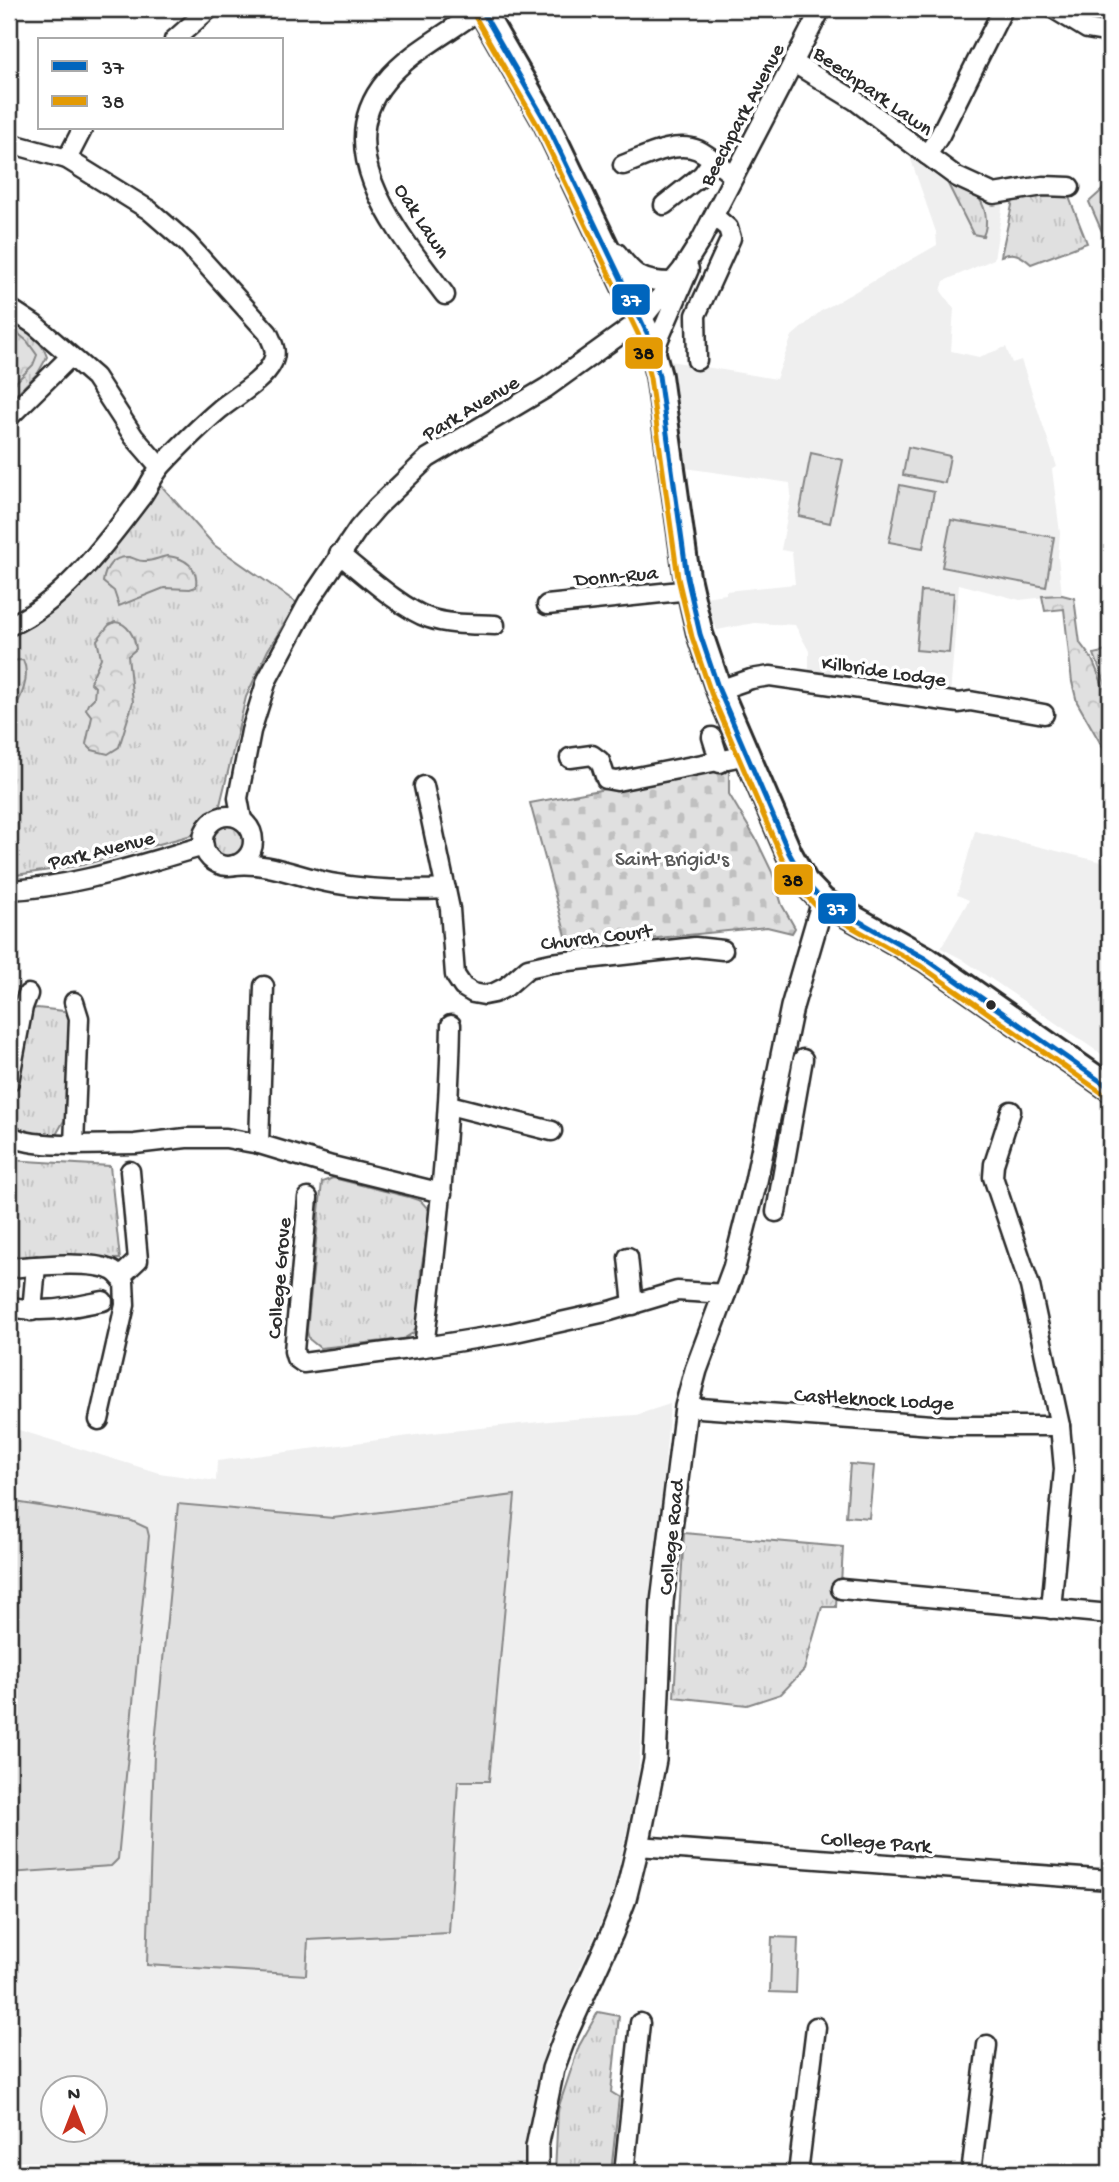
<svg xmlns="http://www.w3.org/2000/svg" width="1119" height="2182" viewBox="0 0 1119 2182" font-family="'Gochi Hand',sans-serif">
<style>
.built{fill:#efefef;fill-rule:evenodd}
.grass{fill:url(#grass-tufts);stroke:#868686;stroke-width:2}
.forest{fill:url(#forest-crowns);stroke:#868686;stroke-width:2}
.cemetery{fill:url(#cemetery-stones);stroke:#868686;stroke-width:2}
.pitch{fill:#e0e0e0;stroke:#868686;stroke-width:2}
.lines{fill:none;stroke-linecap:round;stroke-linejoin:round}
.minor-casing{stroke:#2b2b2b;stroke-width:23}
.tertiary-casing{stroke:#2b2b2b;stroke-width:26}
.secondary-casing{stroke:#2b2b2b;stroke-width:30}
.minor{stroke:#fff;stroke-width:18}
.tertiary{stroke:#fff;stroke-width:21}
.secondary{stroke:#fff;stroke-width:24}
.bus-1-casing{stroke:#fff;stroke-width:10}
.bus-2-casing{stroke:#fff;stroke-width:10}
.bus-1{stroke:#0065bd;stroke-width:5}
.bus-2{stroke:#e39a04;stroke-width:5}
.bus-dot{fill:#2b2b2b;stroke:#fff;stroke-width:2.5}
.labels{text-anchor:middle;stroke-width:7;stroke-linejoin:round;paint-order:stroke}
.street-label{font-size:21px;fill:#2b2b2b;stroke:#fff}
.park-label{font-size:21px;fill:#585858;stroke:#fff}
.line-badge{stroke:#fff;stroke-width:2.5}
.badge-label{font-size:19px;text-anchor:middle;font-weight:bold;fill:#fff}
.pale-badge-label{font-size:19px;text-anchor:middle;font-weight:bold;fill:#111}
</style>
<defs>
<pattern id="grass-tufts" width="24" height="20" patternUnits="userSpaceOnUse" patternTransform="scale(1.75)"><rect width="24" height="20" fill="#e0e0e0"/><path d="M3 7l-1-3M5 7V3M7 7l1-3M15 17l-1-3M17 17v-4M19 17l1-3" fill="none" stroke="#c0c0c0"/></pattern>
<pattern id="forest-crowns" width="20" height="18" patternUnits="userSpaceOnUse" patternTransform="scale(1.75)"><rect width="20" height="18" fill="#e0e0e0"/><path d="M2 6a3 3 0 1 1 6 0M12 15a3 3 0 1 1 6 0" fill="none" stroke="#c0c0c0"/></pattern>
<pattern id="cemetery-stones" width="16" height="16" patternUnits="userSpaceOnUse" patternTransform="scale(1.75)"><rect width="16" height="16" fill="#e0e0e0"/><path d="M2 7V4a2 2 0 0 1 4 0v3zM10 15v-3a2 2 0 0 1 4 0v3z" fill="#c0c0c0"/></pattern>
</defs>
<rect width="100%" height="100%" fill="#fff"/>
<filter id="ink" filterUnits="userSpaceOnUse"><feTurbulence type="fractalNoise" baseFrequency=".0143" numOctaves="2"/><feDisplacementMap in="SourceGraphic" scale="14" xChannelSelector="R" yChannelSelector="G"/><feConvolveMatrix kernelMatrix="1 2 1 2 8 2 1 2 1" color-interpolation-filters="sRGB"/></filter>
<g filter="url(#ink)">
<!-- built -->
<g class="built">
<path d="M910,157L942,181L1004,197L994,259L944,281L941,291L954,309L951,351L979,357L1006,347L1012,363L1021,360L1057,467L1052,469L1060,533L1058,557L1062,595L1020,600L959,584L950,696L809,679V651L795,625L754,623L717,630L704,597L726,594V591L795,584L792,552L781,550L791,495L790,483L685,468L670,361L776,379L792,336L821,311L937,245L936,232Z"/>
<path d="M975,831L1110,864V1060L962,959L941,948L969,900L957,895Z"/>
<path d="M670,1404L637,1786L611,1900L547,2042L530,2126L529,2173H9V1427L159,1473L216,1481L217,1461L432,1433L559,1420L636,1415ZM52,2088H94V2130H52Z"/>
</g>
<!-- grass -->
<g class="grass">
<path d="M1110,183V250L1089,202Z"/>
<path d="M948,184C956,187 969,188 975,194C986,204 989,223 983,236L973,234Z"/>
<path d="M1067,192L1087,243L1031,264C1021,255 1014,251 1001,256L1014,196Z"/>
<path d="M9,317C24,329 41,338 47,357L38,373L9,401Z"/>
<path d="M159,483L214,545L297,603L268,650L246,697L219,809L199,833L83,865L9,876V631L44,616L94,571L147,502Z"/>
<path d="M1110,650V696L1094,654Z"/>
<circle cx="229" cy="842" r="17"/>
<path d="M37,1008L64,1011L72,1019L65,1119L57,1133L47,1140L19,1132L11,1121L13,1096L28,1017L33,1009Z"/>
<path d="M9,1160L110,1166L120,1259L9,1258Z"/>
<path d="M333,1178L409,1197L421,1201L429,1210L428,1231L421,1270L418,1324L413,1333L403,1339L320,1348L309,1339L307,1331L322,1182Z"/>
<path d="M684,1533L843,1547L841,1584L837,1586L836,1607H822L804,1670L781,1694L747,1705L674,1697Z"/>
<path d="M598,2012L619,2016L611,2092L619,2097L611,2173H555L558,2109L579,2046Z"/>
</g>
<!-- forest -->
<g class="forest">
<path d="M9,326L27,341L37,355L33,365L9,389Z"/>
<path d="M168,556C185,558 199,567 196,587L190,589L164,588L119,606L114,591L103,582C105,567 113,556 129,557C135,558 139,562 145,561C153,561 160,557 168,556Z"/>
<path d="M1062,595L1074,598L1080,643L1092,659L1110,702V760L1077,702L1072,682L1064,609L1045,611L1042,596Z"/>
<path d="M115,622C128,623 135,637 136,649L128,656L133,702L119,747L108,754L92,750L86,744L92,717L86,709L88,704L94,698L95,687L90,682L101,658L97,640L109,625Z"/>
<path d="M23,660C31,677 21,702 9,714V661Z"/>
</g>
<!-- cemetery -->
<path class="cemetery" d="M729,766V794L757,841L772,872L782,905L795,928L792,933L767,927L569,947L530,803Z"/>
<!-- pitch -->
<g class="pitch">
<path d="M908,447L950,456L945,483L903,475Z"/>
<path d="M811,453L843,460L830,523L799,516Z"/>
<path d="M900,485L934,492L923,548L889,542Z"/>
<path d="M951,520L1054,537L1046,587L942,567Z"/>
<path d="M921,591L954,593L949,653L916,650Z"/>
<path d="M850,1464L874,1466L869,1518L846,1516Z"/>
<path d="M515,1495L489,1781H458L449,1933L308,1940L306,1975L147,1965L154,1754L178,1504L333,1518Z"/>
<path d="M9,1501L132,1521L147,1528L149,1536L118,1859L111,1866L9,1873Z"/>
<path d="M772,1937L798,1938L796,1993L770,1992Z"/>
</g>
<g class="lines">
<!-- minor casing -->
<g class="minor-casing">
<g id="minor">
<path d="M1054,9L1087,29L1110,33"/>
<path d="M174,40L209,9"/>
<path d="M794,63L856,101L927,155L940,135L1003,9"/>
<path d="M9,143L67,159L149,210L187,243L268,333C273,344 278,352 272,363C264,380 235,397 220,409C200,426 180,446 162,465C154,474 149,486 142,496C106,543 64,602 9,626"/>
<path d="M927,155L957,177L994,194L1043,186L1070,187"/>
<path d="M67,159L83,128"/>
<path d="M623,165C644,157 675,140 698,150C711,156 722,168 734,176"/>
<path d="M664,205L702,175L713,160"/>
<path d="M617,253C634,275 641,282 671,282"/>
<path d="M445,295C403,238 326,152 386,81C409,52 451,32 480,9"/>
<path d="M9,308L35,325L95,377L134,437L160,467"/>
<path d="M655,356L658,341L689,269"/>
<path d="M697,360L696,315L731,238L728,228L714,216"/>
<path d="M9,417L70,357"/>
<path d="M339,554C363,573 402,609 429,618C450,625 474,624 495,625"/>
<path d="M547,605L690,590"/>
<path d="M719,690L751,679L770,676L959,703L970,701L1044,714"/>
<path d="M712,737L720,763"/>
<path d="M570,758L592,755L600,761L606,779L617,781L748,755"/>
<path d="M424,786L450,909L455,975L463,987L473,993L484,995L494,993L506,987L528,968L551,963L695,947L723,950"/>
<circle cx="228" cy="841" r="25"/>
<path d="M242,820L238,798L251,731L267,680L308,603L358,529L377,507L428,458L546,388L642,319L682,270L701,240L821,9"/>
<path d="M234,865C267,861 299,877 331,883C369,890 407,891 446,889"/>
<path d="M9,890C75,887 140,864 204,846"/>
<path d="M9,1082L23,1007L28,994"/>
<path d="M449,1105L552,1131"/>
<path d="M1011,1111L994,1164L993,1177L1030,1286L1060,1426L1064,1469L1051,1609"/>
<path d="M9,1134C22,1145 57,1145 74,1145L79,1018L74,1002"/>
<path d="M259,1144L264,986"/>
<path d="M74,1145L135,1144L186,1138H226L259,1144L332,1166L442,1193"/>
<path d="M308,1198L294,1351L296,1358L303,1363L424,1347L511,1333L610,1311L677,1291L726,1294"/>
<path d="M776,1212L803,1059"/>
<path d="M628,1257L633,1305"/>
<path d="M9,1268C33,1266 90,1260 111,1270C116,1272 120,1277 124,1281L125,1305L99,1420"/>
<path d="M120,1277L138,1260L130,1171"/>
<path d="M9,1306C41,1315 72,1307 103,1301"/>
<path d="M32,1311L36,1266"/>
<path d="M424,1347C437,1240 449,1133 451,1025"/>
<path d="M686,1407L946,1426H1060"/>
<path d="M841,1589L1110,1614"/>
<path d="M638,1846L1110,1880"/>
<path d="M624,2173L640,2023"/>
<path d="M798,2173L816,2027"/>
<path d="M971,2173L987,2045"/>
</g>
</g>
<!-- tertiary casing -->
<g class="tertiary-casing">
<path id="tertiary" d="M537,2173V2147L553,2069L566,2034L612,1933L625,1899L638,1846L655,1760L662,1602L686,1407L696,1370L734,1268L756,1181L792,1007L823,901"/>
</g>
<!-- secondary casing -->
<g class="secondary-casing">
<path id="secondary" d="M481,9L546,122L648,335L659,376L687,577L700,634L719,690L789,853L805,882L823,901L926,959L1110,1088"/>
</g>
<!-- minor -->
<use href="#minor" class="minor"/>
<!-- tertiary -->
<use href="#tertiary" class="tertiary"/>
<!-- secondary -->
<use href="#secondary" class="secondary"/>
<!-- bus-1 casing -->
<g class="bus-1-casing">
<path id="bus-1" d="M481,9L546,122L648,335L659,376L687,577L700,634L719,690L789,853L805,882L823,901L926,959L1110,1088"/>
</g>
<!-- bus-2 casing -->
<g class="bus-2-casing">
<path id="bus-2" d="M473,13L538,126L640,338L650,378L678,578L692,637L711,693L781,856L797,886L818,908L921,966L1105,1095"/>
</g>
<!-- bus-1 -->
<use href="#bus-1" class="bus-1"/>
<!-- bus-2 -->
<use href="#bus-2" class="bus-2"/>
</g>
</g>
<!-- markers -->
<circle class="bus-dot" cx="991" cy="1005" r="6"/>
<g class="labels">
<!-- street labels -->
<g class="street-label">
<text transform="translate(874 90) rotate(35)" y="7">Beechpark Lawn</text>
<text transform="translate(741 114) rotate(-62)" y="7">Beechpark Avenue</text>
<text transform="translate(423 220) rotate(57)" y="7">Oak Lawn</text>
<text transform="translate(470 407) rotate(-31)" y="7">Park Avenue</text>
<text transform="translate(616 575) rotate(-5)" y="7">Donn-Rua</text>
<text transform="translate(884 670) rotate(8)" y="7">Kilbride Lodge</text>
<text transform="translate(101 849) rotate(-14)" y="7">Park Avenue</text>
<text transform="translate(596 936) rotate(-7)" y="7">Church Court</text>
<text transform="translate(278 1278) rotate(-85)" y="7">College Grove</text>
<text transform="translate(874 1398) rotate(3)" y="7">Castleknock Lodge</text>
<text transform="translate(670 1537) rotate(-84)" y="7">College Road</text>
<text transform="translate(876 1841) rotate(4)" y="7">College Park</text>
</g>
<!-- park labels -->
<g class="park-label">
<text x="672" y="865">Saint Brigid's</text>
</g>
</g>
<g class="line-badge">
<rect x="611" y="283" width="40" height="33" rx="7" fill="#0065bd"/>
<rect x="624" y="336" width="40" height="34" rx="7" fill="#e39a04"/>
<rect x="773" y="863" width="41" height="33" rx="7" fill="#e39a04"/>
<rect x="817" y="892" width="40" height="33" rx="7" fill="#0065bd"/>
</g>
<g class="badge-label">
<text x="631" y="306">37</text>
<text x="837" y="915">37</text>
</g>
<g class="pale-badge-label">
<text x="644" y="359">38</text>
<text x="793" y="886">38</text>
</g>
<!-- margin -->
<rect width="1119" height="2182" fill="none" stroke="#fff" stroke-width="35"/>
<rect x="18" y="18" width="1084" height="2147" fill="none" stroke="#2b2b2b" stroke-width="2.5" filter="url(#ink)"/>
<!-- legend -->
<rect x="38" y="38" width="245" height="91" fill="#ffffff" stroke="#aaaaaa" stroke-width="2"/>
<rect x="52" y="61" width="35" height="10" fill="#0065bd" stroke="#aaaaaa" stroke-width="2"/>
<text x="102" y="74" font-size="21" fill="#2b2b2b">37</text>
<rect x="52" y="96" width="35" height="10" fill="#e39a04" stroke="#aaaaaa" stroke-width="2"/>
<text x="102" y="108" font-size="21" fill="#2b2b2b">38</text>
<!-- north arrow -->
<g transform="translate(74 2109)"><circle r="33" fill="#ffffff" stroke="#aaaaaa" stroke-width="2"/>
<path d="M0-5L12 26L0 18L-12 26Z" fill="#c8321e"/>
<text y="-10" font-size="19" font-weight="bold" text-anchor="middle" fill="#2b2b2b">N</text>
</g>
</svg>
